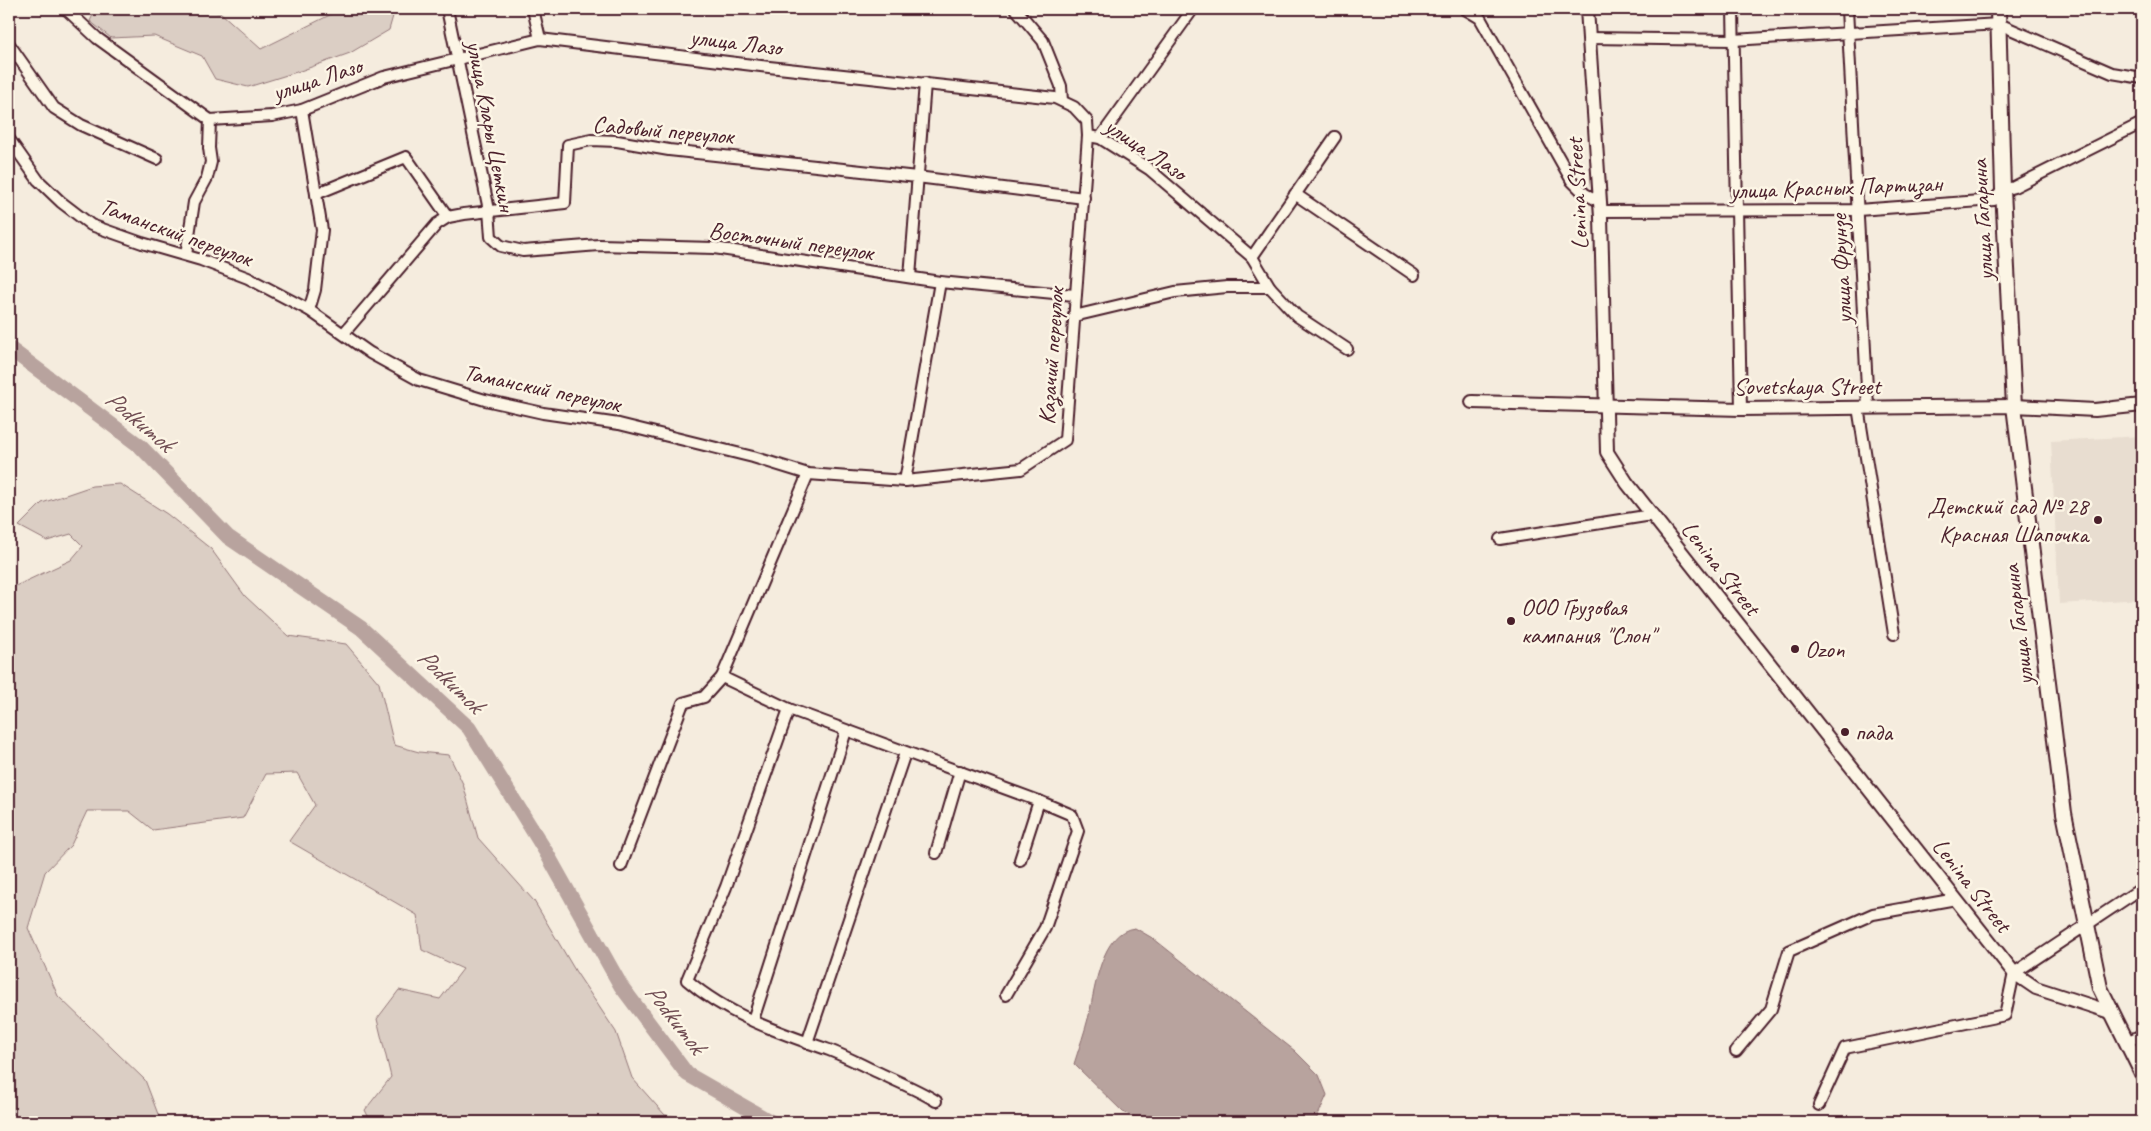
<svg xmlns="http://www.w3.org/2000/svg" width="2151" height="1131" viewBox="0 0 2151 1131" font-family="Caveat,sans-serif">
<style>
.built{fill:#e8ddd0}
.green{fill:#dbcec4;stroke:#927678}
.water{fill:#b8a39e;stroke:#8c6e70}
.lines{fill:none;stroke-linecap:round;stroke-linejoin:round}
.river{stroke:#b8a39e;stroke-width:15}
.minor-casing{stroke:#4a1f2b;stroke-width:14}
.tertiary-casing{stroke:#4a1f2b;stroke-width:16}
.secondary-casing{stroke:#4a1f2b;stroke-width:18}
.minor{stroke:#fcf5e5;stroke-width:10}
.tertiary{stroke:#fcf5e5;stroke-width:12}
.secondary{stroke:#fcf5e5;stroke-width:14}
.poi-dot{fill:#4a1f2b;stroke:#fcf5e5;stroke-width:2}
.labels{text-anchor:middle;stroke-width:5;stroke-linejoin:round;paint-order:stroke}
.street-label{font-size:24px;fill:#4a1f2b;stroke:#fcf5e5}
.poi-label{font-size:24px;fill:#4a1f2b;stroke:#fcf5e5;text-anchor:start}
.water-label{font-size:25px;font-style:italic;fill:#704d53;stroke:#fcf5e5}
</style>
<rect width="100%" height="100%" fill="#f5ecde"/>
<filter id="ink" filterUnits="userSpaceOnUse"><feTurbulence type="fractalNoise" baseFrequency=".02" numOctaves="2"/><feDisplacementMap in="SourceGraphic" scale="10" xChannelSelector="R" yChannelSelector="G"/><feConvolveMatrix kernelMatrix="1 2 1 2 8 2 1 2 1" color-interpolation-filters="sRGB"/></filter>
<g filter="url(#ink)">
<!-- built -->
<path class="built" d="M2142,436V599L2059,604L2051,441Z"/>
<!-- green -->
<g class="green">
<path d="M96,9H206L221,13L261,49L342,9H395L389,30L350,53L303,70L248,87L215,79L202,56L154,36L111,38L90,21Z"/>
<path d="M120,484L167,514L211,549L245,596L288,636L346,644L379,683L394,745L419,752L449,755L463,784L478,838L534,901L576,972L616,1032L632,1078L665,1115L702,1120L706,1122H371L365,1110L391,1077L377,1019L399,990L440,999L463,969L422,950L417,915L289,841L315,805L297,773L266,774L243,818L153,830L129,811H87L71,845L45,872L28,928L58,996L145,1080L161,1122H9V589L71,560L83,546L71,534L47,541L19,526L42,503L92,486Z"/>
</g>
<!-- water -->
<path class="water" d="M1135,928L1154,939L1295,1051L1319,1075L1327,1095L1315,1122H1148L1123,1112L1074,1064C1079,1048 1085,1031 1089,1015C1095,989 1101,931 1135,928Z"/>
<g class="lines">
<!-- river -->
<path class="river" d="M9,348L140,446L228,537L361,628L469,728L546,852L621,986L687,1074L771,1122"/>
<!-- minor casing -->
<g class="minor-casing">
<g id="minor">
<path d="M66,9L97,38L210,120L272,116L302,110L384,77L540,39L769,67L1055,98L1074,107L1087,121L1088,136L1100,138L1149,169L1252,257L1270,287L1297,316L1347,349"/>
<path d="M447,9L489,210L491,237L501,246L523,251L599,245L714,248L940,282L1074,295"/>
<path d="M533,9L540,39"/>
<path d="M1016,9L1043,41L1061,86L1062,101"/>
<path d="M1465,9L1480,18L1572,181L1585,194L1599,201"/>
<path d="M1733,9L1741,409"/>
<path d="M1847,9L1868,407"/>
<path d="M1589,38L1733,40L1999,24L2112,73L2142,78"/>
<path d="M9,44L54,108L81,125L157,159"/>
<path d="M302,110L322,230L315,290L309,310"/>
<path d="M1100,138L1193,9"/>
<path d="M9,139L38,180L61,202L91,225L142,243L201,260L248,278L309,310L370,353L419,380L485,400L543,413L619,424L753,457L808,474L905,481L940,282"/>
<path d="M316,194L406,157L448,217"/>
<path d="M1295,194L1414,275"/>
<path d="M1600,211L1858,210L1994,200L2003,190L2014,187L2142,123"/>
<path d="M186,255L194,202L207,178L211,162L209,148L210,120"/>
<path d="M1252,257L1335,137"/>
<path d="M910,277L925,83"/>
<path d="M1074,316L1175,292L1227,287H1270"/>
<path d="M344,333L437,224L448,217L464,214L565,203L568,145L591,140L617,141L669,150L917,177L1084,198"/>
<path d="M1858,407L1894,634"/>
<path d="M808,474L722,677L789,709L1039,801L1072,815L1078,831L1045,928L1006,995"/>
<path d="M905,481L1021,469L1065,440L1088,136"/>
<path d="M1500,539L1652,515"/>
<path d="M789,709L726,887L687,980C727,1015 780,1033 829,1050C845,1056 860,1064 875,1071C896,1081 917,1089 936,1101"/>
<path d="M936,853L960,771"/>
<path d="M1020,860L1039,801"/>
<path d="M621,866L683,703L704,697L722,677"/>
<path d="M753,1020L846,731"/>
<path d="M2126,1042L2142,1035"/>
<path d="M807,1043L905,753"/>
<path d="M1736,1051L1771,1009L1789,951L1873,914L1956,899"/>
<path d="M1819,1105L1845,1048L2005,1015L2014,973L2142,888"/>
</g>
</g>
<!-- tertiary casing -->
<g class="tertiary-casing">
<g id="tertiary">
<path d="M1587,9L1601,217L1607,452L1627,483L2014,973L2036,988L2110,1012"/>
<path d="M1472,402L1741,409L2014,406L2095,410L2142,405"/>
</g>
</g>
<!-- secondary casing -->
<g class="secondary-casing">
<path id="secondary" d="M1998,9L2003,190L2014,406L2064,813L2100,988L2142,1073"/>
</g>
<!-- minor -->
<use href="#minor" class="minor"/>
<!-- tertiary -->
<use href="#tertiary" class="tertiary"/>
<!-- secondary -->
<use href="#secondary" class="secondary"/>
</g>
</g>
<!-- markers -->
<g class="poi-dot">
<circle cx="2098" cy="520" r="5"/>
<circle cx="1511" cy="621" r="5"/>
<circle cx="1795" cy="649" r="5"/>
<circle cx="1845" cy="732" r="5"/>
</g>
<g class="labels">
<!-- street labels -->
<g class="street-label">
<text transform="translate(736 42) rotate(7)" y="8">улица Лазо</text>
<text transform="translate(317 79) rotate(-18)" y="8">улица Лазо</text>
<text transform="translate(491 126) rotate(79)" y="8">улица Клары Цеткин</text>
<text transform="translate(663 130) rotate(5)" y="8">Садовый переулок</text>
<text transform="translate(1146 149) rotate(34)" y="8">улица Лазо</text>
<text transform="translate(1836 187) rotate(-2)" y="8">улица Красных Партизан</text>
<text transform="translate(1577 194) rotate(-93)" y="8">Lenina Street</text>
<text transform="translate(1982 220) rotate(-93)" y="8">улица Гагарина</text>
<text transform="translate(176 232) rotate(20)" y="8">Таманский переулок</text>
<text transform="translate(791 241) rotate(8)" y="8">Восточный переулок</text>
<text transform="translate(1841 269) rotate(-93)" y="8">улица Фрунзе</text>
<text transform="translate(1051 356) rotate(-86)" y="8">Казачий переулок</text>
<text x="1807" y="394">Sovetskaya Street</text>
<text transform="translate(542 388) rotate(12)" y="8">Таманский переулок</text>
<text transform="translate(1721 568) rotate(52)" y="8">Lenina Street</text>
<text transform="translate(2018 625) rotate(-97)" y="8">улица Гагарина</text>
<text transform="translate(1972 885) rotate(52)" y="8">Lenina Street</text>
</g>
<!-- poi labels -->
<g class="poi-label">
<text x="2088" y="514" text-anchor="end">Детский сад № 28<tspan x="2088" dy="28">Красная Шапочка</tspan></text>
<text x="1521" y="615">ООО Грузовая<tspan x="1521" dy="28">кампания "Слон"</tspan></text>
<text x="1805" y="657">Ozon</text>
<text x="1855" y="740">пада</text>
</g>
<!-- water labels -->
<g class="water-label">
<text transform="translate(140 420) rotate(40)" y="9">Podkumok</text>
<text transform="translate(451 680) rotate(44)" y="9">Podkumok</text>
<text transform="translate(676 1018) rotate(52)" y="9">Podkumok</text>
</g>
</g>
<!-- margin -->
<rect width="2151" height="1131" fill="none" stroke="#fcf5e5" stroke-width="30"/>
<rect x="15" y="15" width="2121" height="1101" fill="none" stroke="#4a1f2b" stroke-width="2" filter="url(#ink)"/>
</svg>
